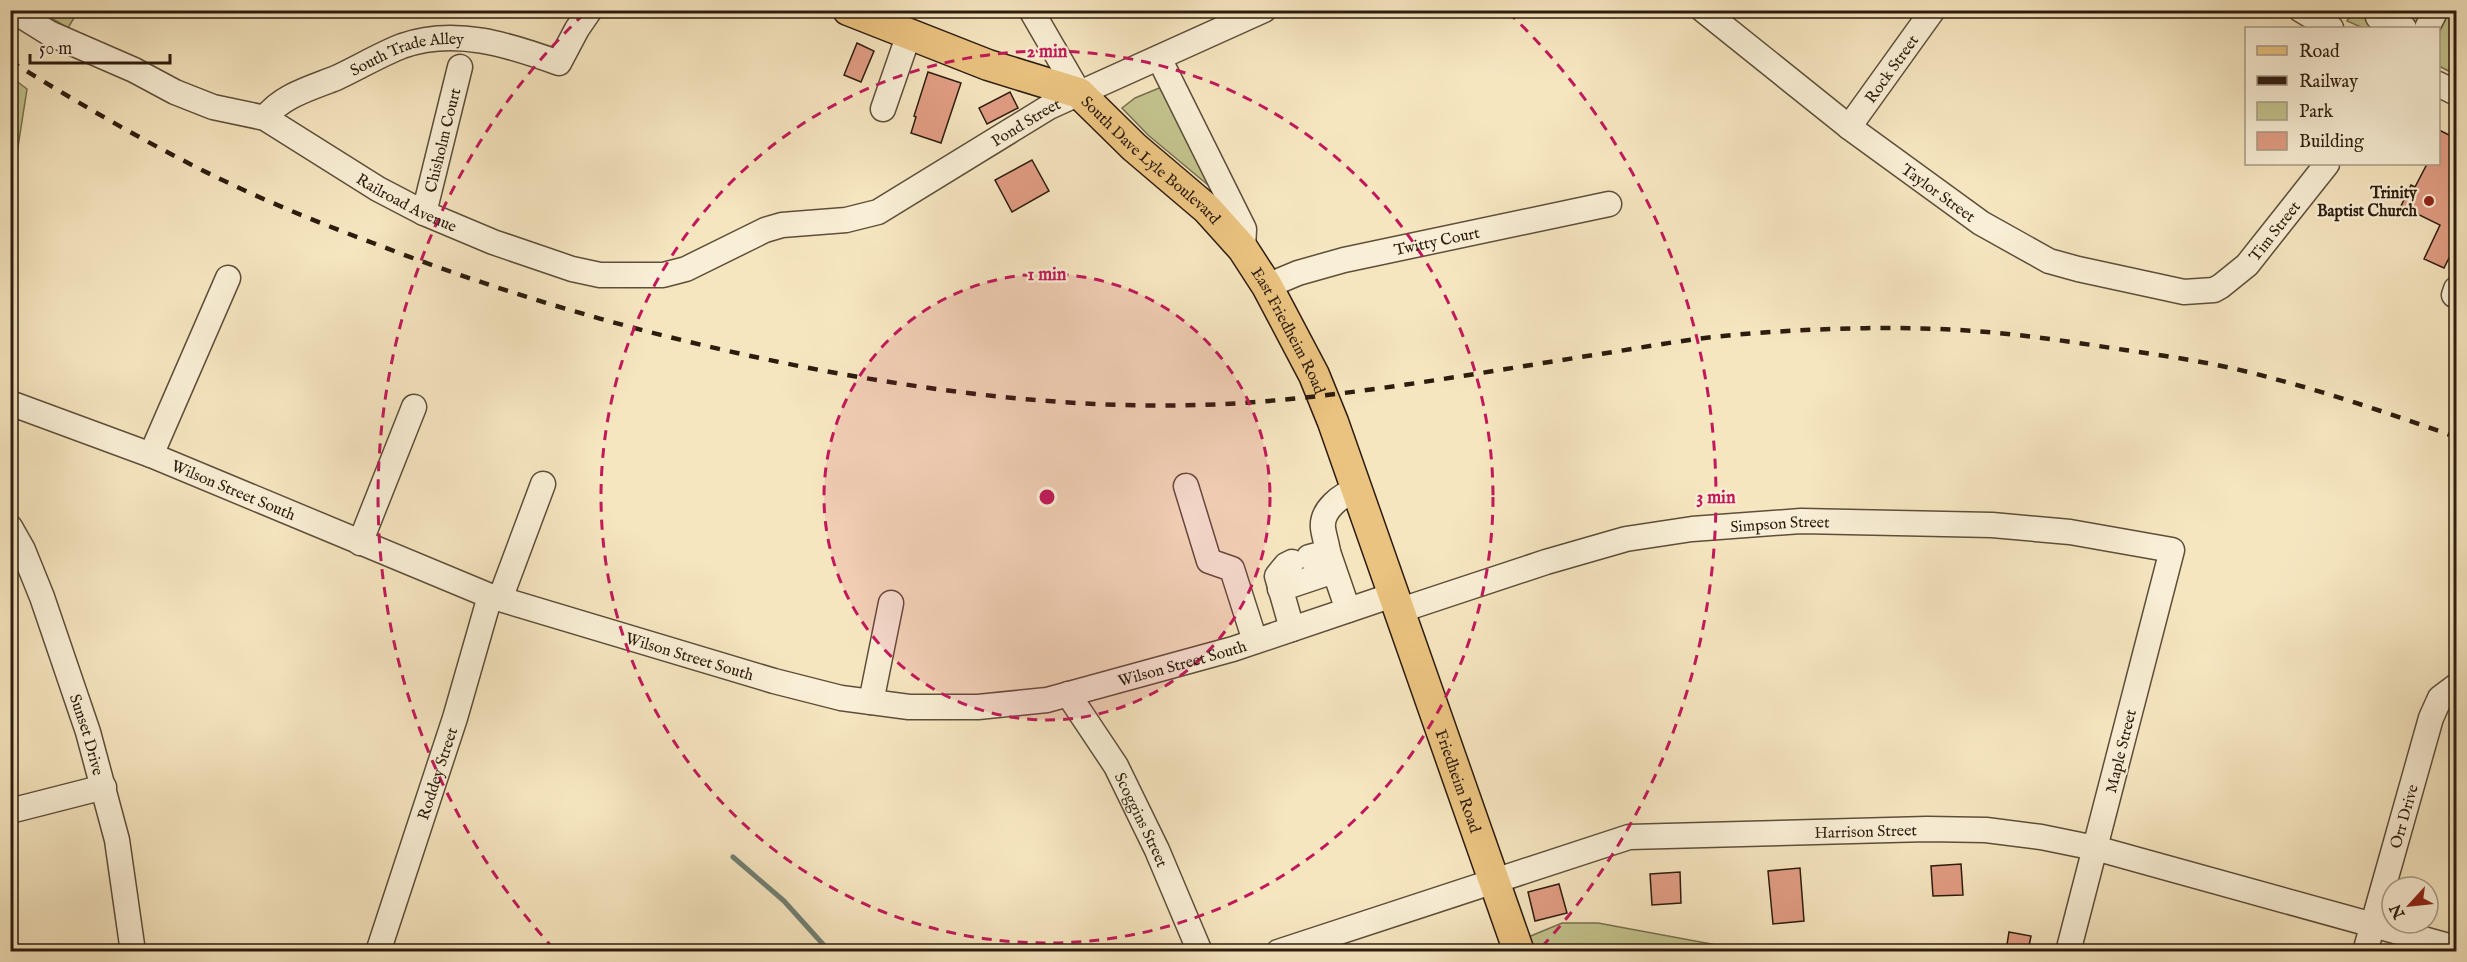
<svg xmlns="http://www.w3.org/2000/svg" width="2467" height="962" viewBox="0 0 2467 962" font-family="'IM FELL English',serif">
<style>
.green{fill:#c3c38d;stroke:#78704e;stroke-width:1.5}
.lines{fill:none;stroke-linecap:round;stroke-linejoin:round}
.stream{stroke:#707e71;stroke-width:5}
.building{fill:#e29d84;stroke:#2c1c0e;stroke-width:1.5}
.minor-casing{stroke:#5e4e3a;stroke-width:27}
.major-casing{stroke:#2c1c0e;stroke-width:33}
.minor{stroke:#f9efd6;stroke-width:24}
.major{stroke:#ebc380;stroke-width:30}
.rail{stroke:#2c1c0e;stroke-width:4.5;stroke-dasharray:10 10;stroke-linecap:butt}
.ring{fill:none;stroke:#c2185b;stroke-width:3;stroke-dasharray:10 8}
.poi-dot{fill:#8f2418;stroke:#f9efd6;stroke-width:2}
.labels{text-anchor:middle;stroke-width:4.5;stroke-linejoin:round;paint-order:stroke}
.street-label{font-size:16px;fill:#2c1c0e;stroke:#f9efd6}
.poi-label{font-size:16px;font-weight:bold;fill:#2c1c0e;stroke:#f9efd6;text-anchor:end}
.centre{fill:#c2185b;stroke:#f9efd6;stroke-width:3}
.ring-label{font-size:18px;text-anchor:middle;font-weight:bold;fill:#c2185b;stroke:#f9efd6;stroke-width:4.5;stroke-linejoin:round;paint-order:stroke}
</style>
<rect width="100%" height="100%" fill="#f6e6c0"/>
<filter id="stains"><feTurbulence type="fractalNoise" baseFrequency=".00333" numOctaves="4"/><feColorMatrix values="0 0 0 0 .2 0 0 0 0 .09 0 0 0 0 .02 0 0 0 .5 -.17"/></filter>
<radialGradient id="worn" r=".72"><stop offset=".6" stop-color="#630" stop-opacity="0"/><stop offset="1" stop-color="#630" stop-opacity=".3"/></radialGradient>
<!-- green -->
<g class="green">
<path d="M39,11H78L68,28Z"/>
<path d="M2353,11H2456V75L2439,66L2438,28H2363L2347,21Z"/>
<path d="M11,77L27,89L17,153L11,163Z"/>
<path d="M1164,86L1211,184L1208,185L1148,135L1122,108L1135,98Z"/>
<path d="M1562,923H1598L1749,951H1532L1526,938Z"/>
</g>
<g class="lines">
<!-- stream -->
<path class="stream" d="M733,857L784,901L830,952"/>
</g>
<!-- building -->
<g class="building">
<path d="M857,43L874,51L861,82L844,75Z"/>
<path d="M928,72L961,83L941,143L911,133L916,117L914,116Z"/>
<path d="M1010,92L1018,108L987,124L979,108Z"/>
<path d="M2439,130L2457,139V242L2444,268L2424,259L2440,225L2401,206L2411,185L2415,187L2427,164H2439Z"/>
<path d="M1032,160L1049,191L1012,212L995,180Z"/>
<path d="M1961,864L1963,895L1933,896L1931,866Z"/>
<path d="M1800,868L1804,921L1773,924L1768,871Z"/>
<path d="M1680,872L1681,903L1652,905L1650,874Z"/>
<path d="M1559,884L1567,913L1535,921L1528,892Z"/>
<path d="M2009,932L2031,936L2028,951H2006Z"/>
</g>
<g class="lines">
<!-- minor casing -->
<g class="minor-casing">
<g id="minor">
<path id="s1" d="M12,10L49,33L134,70L175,92L213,107L265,118L378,189L424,213L493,242L572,269L600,275H663L686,269L765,230L782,225L846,220L878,212L1049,107L1264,10"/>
<path d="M1031,10L1079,93"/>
<path id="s2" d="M1703,10L1849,127L1981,223L2049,261L2078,269L2184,292L2214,290L2221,286L2247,265L2327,164"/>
<path d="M2301,10L2331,28"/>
<path d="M2378,17L2404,28"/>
<path d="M2427,28L2436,10"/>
<path d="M1159,58L1244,229L1243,249"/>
<path d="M2438,84L2456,93"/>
<path d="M883,109L909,34"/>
<path id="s3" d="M265,118C281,96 311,88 336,78C358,68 379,55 402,46C455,27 509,45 559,63L577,29L590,10"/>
<path id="s4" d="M1849,127L1933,10"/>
<path id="s5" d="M424,213L460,67"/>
<path id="s6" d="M1267,286L1298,273L1344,260L1609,204"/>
<path d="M2454,295L2456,289"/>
<path id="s7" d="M10,403L151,455L490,596L774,681L841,698L909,707H978L1047,700L1233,649L1393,595"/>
<path d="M151,455L228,278"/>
<path d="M1186,486L1209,561L1232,569L1255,641"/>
<path id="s8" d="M10,527L23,550L42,597L88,732L117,840L133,952"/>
<path d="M360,543L414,407"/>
<path d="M1328,552C1327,544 1324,536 1323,528C1321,510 1341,495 1356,490"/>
<path d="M1309,557L1328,552L1348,610"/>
<path d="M1292,562L1286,565L1277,576L1292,629"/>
<path d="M1280,589L1334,571"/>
<path d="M500,599L543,484"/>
<path id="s9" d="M1398,611L1546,562L1626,539L1692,529L1801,521L1992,525L2070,532L2172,550L2068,952"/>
<path id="s10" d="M1068,694L1116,766L1157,850L1200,952"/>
<path d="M871,702L891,603"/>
<path d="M10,811L104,787"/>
<path id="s11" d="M378,952L455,718L490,596"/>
<path id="s12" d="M1278,952L1629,837L1927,829L1986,830L2041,837L2095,848L2456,948"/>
<path id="s13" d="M2365,952L2431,718L2440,698L2456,686"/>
</g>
</g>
<!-- major casing -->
<g class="major-casing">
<g id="major">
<path id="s14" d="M848,10L988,65L1079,93L1134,147L1207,209L1243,249L1267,286L1314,375L1333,422L1519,952"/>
</g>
</g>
<!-- minor -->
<use href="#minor" class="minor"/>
<!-- major -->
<use href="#major" class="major"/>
<!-- rail -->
<path class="rail" d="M10,61C72,99 134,136 198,168C255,197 314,221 373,243C520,300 670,342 825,371C962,396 1102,412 1242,403C1360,395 1477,373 1594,355C1640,348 1686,339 1733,335C1814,328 1905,325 1987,332C2033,336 2079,343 2125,350C2175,357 2226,365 2275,379C2336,395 2396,416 2456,437"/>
</g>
<!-- distance rings -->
<circle cx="1047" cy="497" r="223" fill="#c2185b" fill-opacity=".12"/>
<g class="ring">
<circle cx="1047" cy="497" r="223"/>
<circle cx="1047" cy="497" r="446"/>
<path d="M554 949A669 669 0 0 1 586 12M1508 12A669 669 0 0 1 1540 949"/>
</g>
<!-- markers -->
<circle class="poi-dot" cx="2429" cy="201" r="6"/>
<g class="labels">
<!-- street labels -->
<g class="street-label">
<text dy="6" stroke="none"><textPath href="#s3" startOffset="159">South Trade Alley</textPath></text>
<text dy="6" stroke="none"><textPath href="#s4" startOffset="72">Rock Street</textPath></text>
<text dy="6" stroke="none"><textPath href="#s1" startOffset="1112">Pond Street</textPath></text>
<text dy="6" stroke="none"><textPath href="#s5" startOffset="75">Chisholm Court</textPath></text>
<text dy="6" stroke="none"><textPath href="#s14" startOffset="344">South Dave Lyle Boulevard</textPath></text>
<text dy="6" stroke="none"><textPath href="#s2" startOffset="298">Taylor Street</textPath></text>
<text dy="6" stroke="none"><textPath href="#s1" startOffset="442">Railroad Avenue</textPath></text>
<text dy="6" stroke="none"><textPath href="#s2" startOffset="682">Tim Street</textPath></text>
<text dy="6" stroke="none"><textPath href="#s6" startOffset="176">Twitty Court</textPath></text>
<text dy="6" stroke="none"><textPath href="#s14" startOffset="566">East Friedheim Road</textPath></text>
<text dy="6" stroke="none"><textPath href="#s7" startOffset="240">Wilson Street South</textPath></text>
<text dy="6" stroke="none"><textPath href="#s9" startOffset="394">Simpson Street</textPath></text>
<text dy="6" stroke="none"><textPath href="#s7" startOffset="726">Wilson Street South</textPath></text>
<text dy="6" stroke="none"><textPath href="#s7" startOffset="1230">Wilson Street South</textPath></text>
<text dy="6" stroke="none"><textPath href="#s8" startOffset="222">Sunset Drive</textPath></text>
<text transform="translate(2120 751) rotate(-76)" y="6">Maple Street</text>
<text dy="6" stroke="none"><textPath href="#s11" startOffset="188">Roddey Street</textPath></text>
<text dy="6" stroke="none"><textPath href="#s14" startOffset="1048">Friedheim Road</textPath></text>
<text dy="6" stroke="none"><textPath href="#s13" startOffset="141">Orr Drive</textPath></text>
<text dy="6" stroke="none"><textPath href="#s10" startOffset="146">Scoggins Street</textPath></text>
<text dy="6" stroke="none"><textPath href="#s12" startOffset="606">Harrison Street</textPath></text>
</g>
<!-- poi labels -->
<g class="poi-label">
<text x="2417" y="198">Trinity<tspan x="2417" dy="18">Baptist Church</tspan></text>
</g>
</g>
<circle cx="1047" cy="497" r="9" class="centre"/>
<g class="ring-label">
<text x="1047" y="57">2 min</text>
<text x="1047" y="280">1 min</text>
<text x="1716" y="503">3 min</text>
</g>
<!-- margin -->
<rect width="2467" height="962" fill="none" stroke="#f6e6c0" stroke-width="36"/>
<rect x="12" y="12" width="2443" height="938" fill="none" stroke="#2c1c0e" stroke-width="3"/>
<rect x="18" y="18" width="2431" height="926" fill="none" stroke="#2c1c0e" stroke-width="1.5"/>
<!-- legend -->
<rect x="2245" y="27" width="195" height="138" fill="#f9efd6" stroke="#a79b86" stroke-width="1.5"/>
<rect x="2257" y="46" width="30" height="9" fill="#ebc380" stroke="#a79b86" stroke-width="1.5"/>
<text x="2299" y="57" font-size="18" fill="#2c1c0e">Road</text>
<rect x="2257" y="76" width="30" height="9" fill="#2c1c0e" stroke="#a79b86" stroke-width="1.5"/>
<text x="2299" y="87" font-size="18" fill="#2c1c0e">Railway</text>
<rect x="2257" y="102" width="30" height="18" fill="#c3c38d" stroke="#a79b86" stroke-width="1.5"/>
<text x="2299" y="117" font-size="18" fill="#2c1c0e">Park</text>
<rect x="2257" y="132" width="30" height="18" fill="#e29d84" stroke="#a79b86" stroke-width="1.5"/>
<text x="2299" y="147" font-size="18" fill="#2c1c0e">Building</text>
<!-- north arrow -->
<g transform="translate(2410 905) rotate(243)"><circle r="28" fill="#f9efd6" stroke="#a79b86" stroke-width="1.5"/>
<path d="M0-4.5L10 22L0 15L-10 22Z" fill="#8f2418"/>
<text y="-9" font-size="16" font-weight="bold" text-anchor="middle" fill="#2c1c0e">N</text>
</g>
<!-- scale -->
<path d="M30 54v9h140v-9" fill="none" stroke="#2c1c0e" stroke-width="3"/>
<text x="39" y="54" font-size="18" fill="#2c1c0e" stroke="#f9efd6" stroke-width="4.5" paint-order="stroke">50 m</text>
<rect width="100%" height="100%" filter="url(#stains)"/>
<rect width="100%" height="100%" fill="url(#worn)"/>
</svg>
